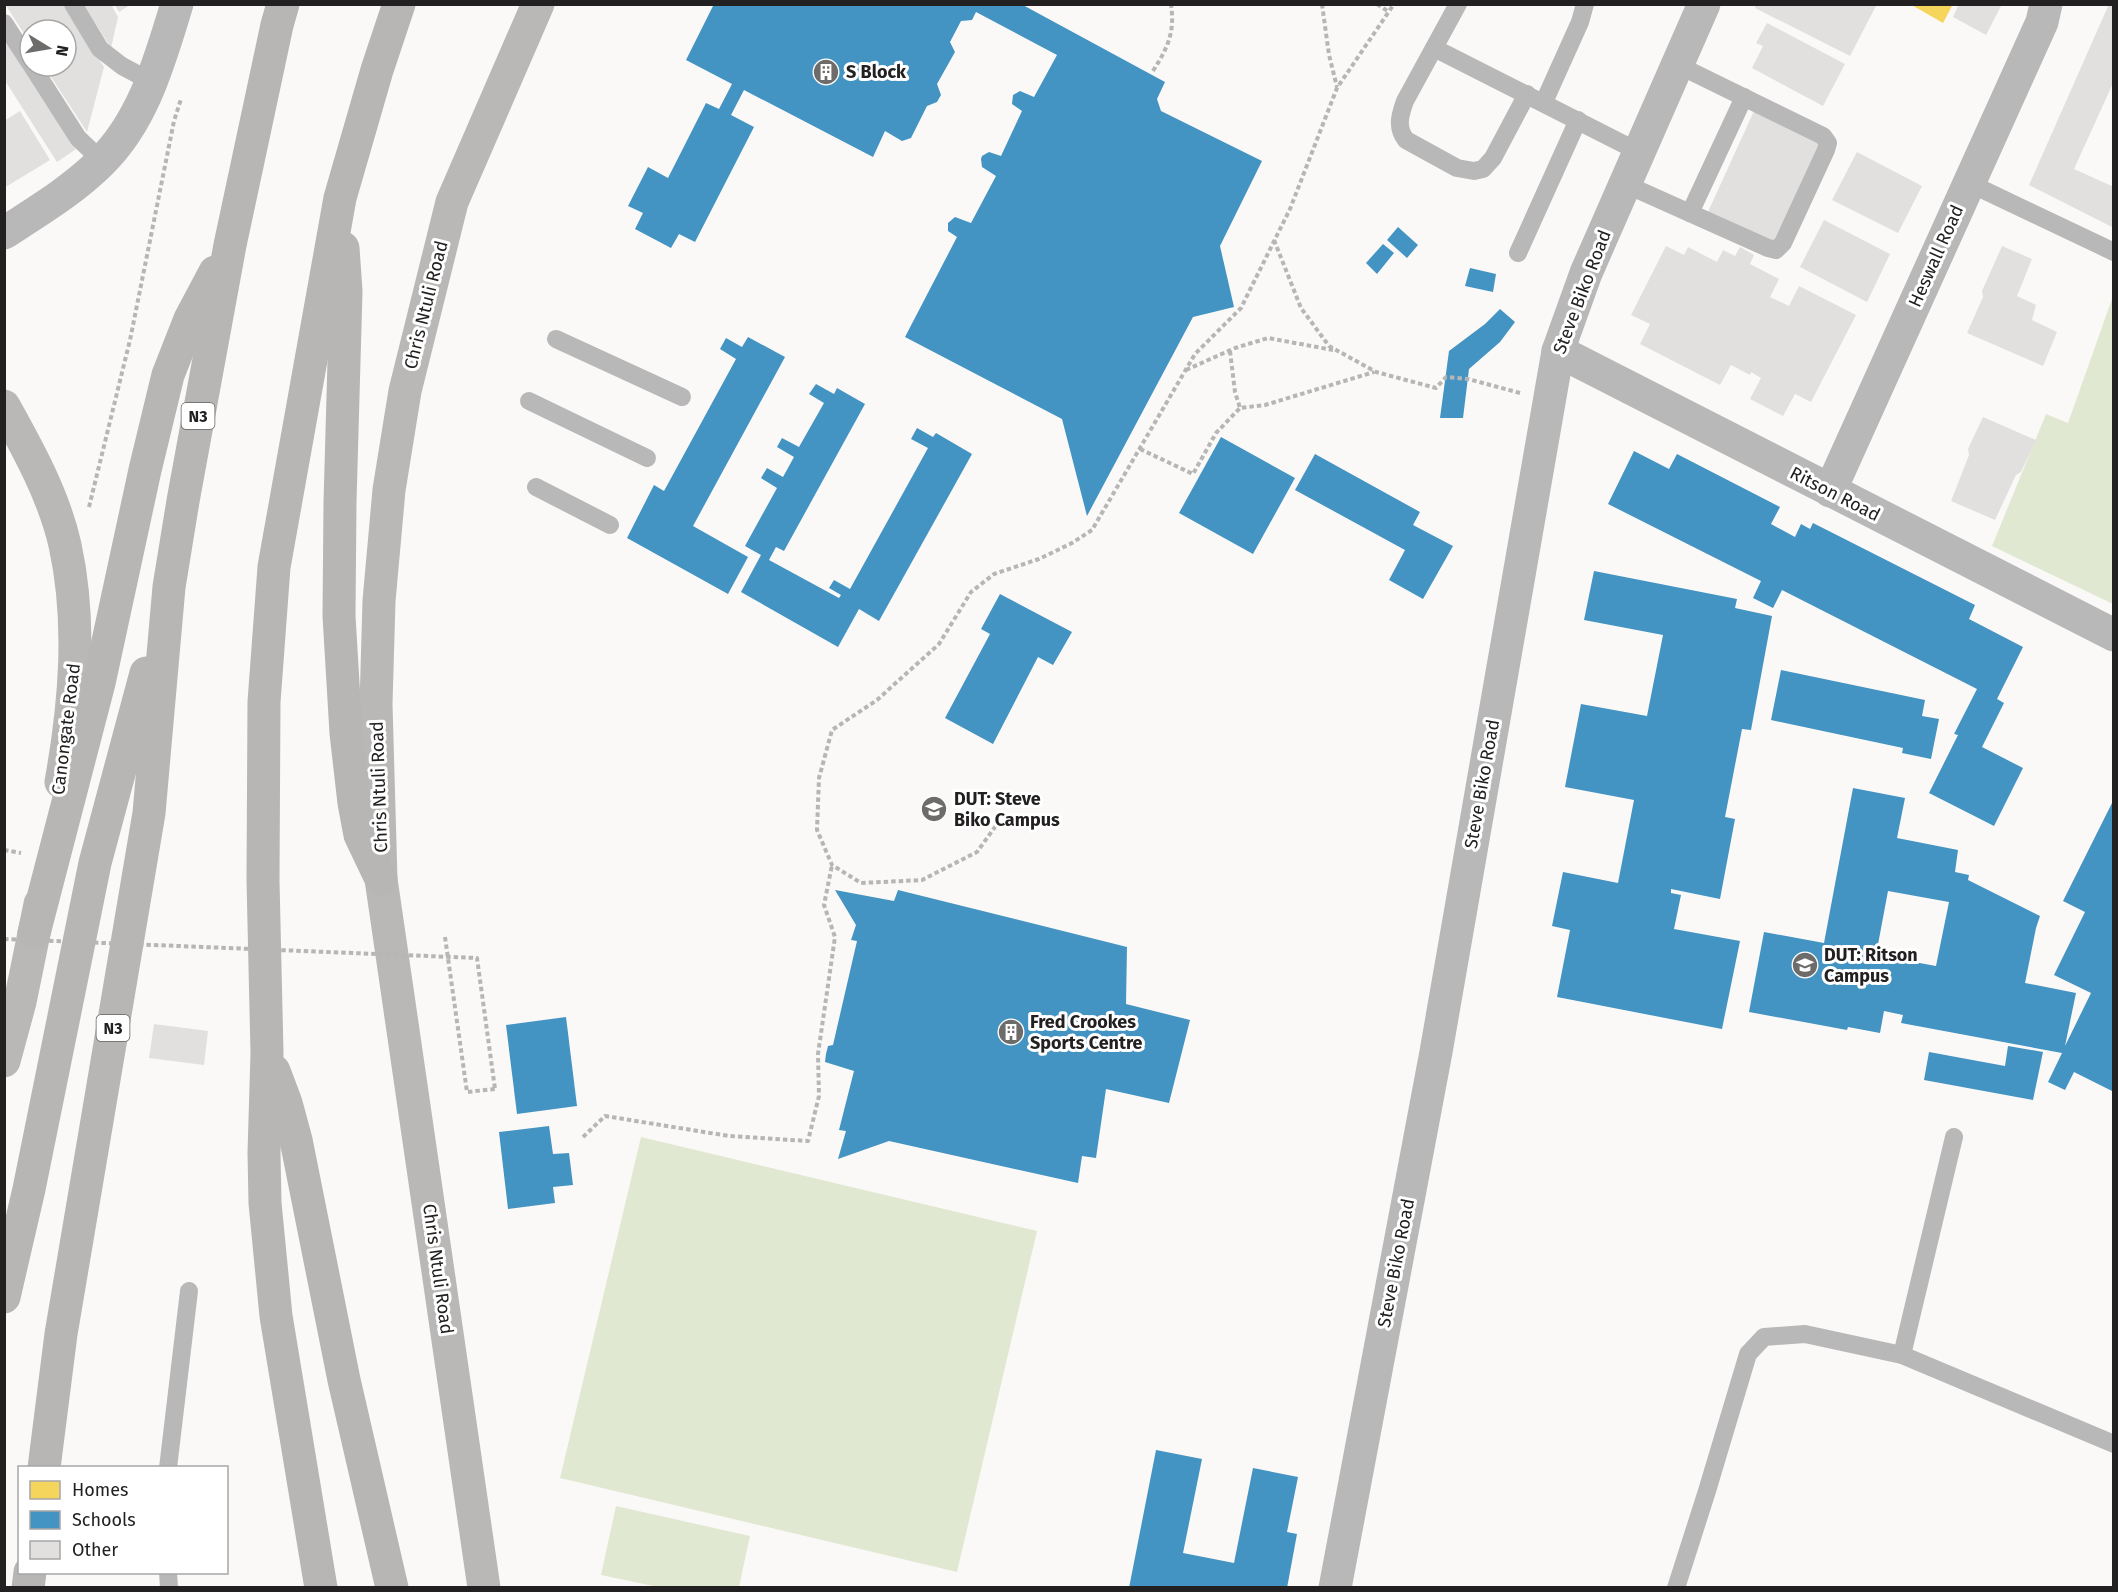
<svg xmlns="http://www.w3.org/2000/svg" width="2118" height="1592" viewBox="0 0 2118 1592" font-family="'Fira Sans',sans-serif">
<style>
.green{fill:#e1e8d2}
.homes{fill:#f6d55c}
.schools{fill:#4393c3;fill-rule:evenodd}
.building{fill:#e1e0df}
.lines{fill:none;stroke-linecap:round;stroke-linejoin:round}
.path{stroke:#b6b6b6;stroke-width:4;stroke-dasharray:4.5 3;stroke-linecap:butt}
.lane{stroke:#b9b8b8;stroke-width:18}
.street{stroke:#b9b8b8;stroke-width:33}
.secondary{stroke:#b9b8b6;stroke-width:33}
.highway{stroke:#b7b6b5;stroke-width:33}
.path-bridge{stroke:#b6b6b6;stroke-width:4;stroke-dasharray:4.5 3;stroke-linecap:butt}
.labels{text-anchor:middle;stroke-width:6;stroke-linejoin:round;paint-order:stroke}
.shield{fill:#fff;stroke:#646363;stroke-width:1.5}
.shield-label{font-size:16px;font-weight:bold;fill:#222020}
.poi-label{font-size:18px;font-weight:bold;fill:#222020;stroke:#fff;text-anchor:start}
.street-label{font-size:18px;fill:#222020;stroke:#fff}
</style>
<rect width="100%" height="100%" fill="#fbf9f7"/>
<!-- green -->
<g class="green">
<path d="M2113,296V604L1992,546L2046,414L2068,423Z"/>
<path d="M641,1137L1037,1231L957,1572L560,1478Z"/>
<path d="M616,1506L750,1536L739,1587H658L601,1575Z"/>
</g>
<!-- homes -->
<path class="homes" d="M1910,4H1953L1943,23Z"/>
<!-- schools -->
<g class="schools">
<path d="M714,4H1021L1165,82L1157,99L1161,111L1262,161L1220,246L1234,307L1193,317L1087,516L1062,419L905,337L957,237L948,231V223L955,217L971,223L996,176L982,167L981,159L982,156L989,152L1001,156L1022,111L1012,104L1013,95L1020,91L1034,97L1057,55L976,12L972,20L961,21L950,42L955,52L937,84L941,95L937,102L927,106L911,138L902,141L885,131L873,157L744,90L731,115L754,127L695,242L679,234L671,248L635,229L643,213L628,206L648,167L668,178L706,103L719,109L732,84L686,60Z"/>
<path d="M1398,227L1418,245L1407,258L1387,240Z"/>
<path d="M1383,244L1394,253L1377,274L1366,263Z"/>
<path d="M1470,268L1496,274L1493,292L1465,286Z"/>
<path d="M1500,309L1515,322L1500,342L1469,369L1463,418H1440L1449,351L1485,324Z"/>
<path d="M748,337L785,357L693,526L748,557L728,594L627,538L654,485L664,491L736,359L720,349L726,338L742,347Z"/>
<path d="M816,384L834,394L837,388L865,404L784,551L776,547L769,560L839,598L841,595L829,588L834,580L850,589L928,448L911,439L917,428L933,437L936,433L972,454L879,621L859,609L838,647L741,592L761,555L745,546L777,488L761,478L767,468L783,477L794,457L777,447L782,438L799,447L824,403L809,394Z"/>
<path d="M1221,437L1295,478L1253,554L1179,513Z"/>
<path d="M1634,451L1669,469L1677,454L1780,507L1771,524L1795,537L1801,524L1810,529L1813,523L1975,605L1969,619L2023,647L1997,699L2004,703L1982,747L2023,768L1994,826L1929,793L1958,735L1954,734L1977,689L1782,590L1773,608L1753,598L1761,581L1608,504Z"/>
<path d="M1315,454L1420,512L1413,525L1453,546L1423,599L1389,580L1405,550L1295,490Z"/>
<path d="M1594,571L1737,599L1735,608L1772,616L1751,730L1742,729L1725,817L1735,819L1720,899L1671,889V893L1681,895L1674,929L1740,941L1722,1029L1557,997L1570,930L1552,926L1563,872L1618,883L1634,800L1565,787L1581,704L1647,716L1663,635L1584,620Z"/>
<path d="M1000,594L1072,632L1053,665L1038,657L993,744L945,718L990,634L981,629Z"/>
<path d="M1781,670L1925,700L1922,716L1939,719L1931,759L1902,753L1903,748L1771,720Z"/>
<path d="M1853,788L1905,798L1897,838L1958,850L1955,872L1969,875L1968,880L2040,916L2036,928L2025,983L2076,993L2065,1046L2091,993L2054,975L2085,912L2063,901L2114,799V1092L2074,1072L2065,1090L2048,1082L2062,1053L1901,1023L1903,1015L1884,1011L1880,1033L1848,1027L1847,1030L1749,1012L1764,932L1824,943ZM1888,891L1949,902L1936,966L1876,955Z"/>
<path d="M835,890L894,901L898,890L1127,947L1126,1004L1190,1020L1169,1103L1106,1089L1096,1158L1082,1156L1078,1183L889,1141L838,1159L846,1131L839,1130L854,1071L825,1062L826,1054L828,1046L833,1045L857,941L851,940L856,925Z"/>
<path d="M566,1017L577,1106L517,1114L506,1025Z"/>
<path d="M2008,1046L2043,1052L2033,1100L1924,1080L1929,1052L2005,1066Z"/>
<path d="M549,1126L553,1154L569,1153L573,1185L553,1187L555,1203L508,1209L499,1132Z"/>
<path d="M1156,1450L1202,1459L1183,1553L1234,1563L1253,1468L1298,1477L1287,1532L1297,1534L1287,1588H1129Z"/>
</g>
<!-- building -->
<g class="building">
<path d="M5,4H64L104,67L87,132L44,66H66V30H30V43Z"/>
<path d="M83,4H111L118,17L111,48Z"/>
<path d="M1756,4H1877L1850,56L1755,8Z"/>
<path d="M1959,4H2002L1986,35L1953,17Z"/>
<path d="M2109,4H2114V81L2074,169L2114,187V228L2029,185Z"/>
<path d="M115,5H130L119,12Z"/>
<path d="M1767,23L1845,64L1823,106L1752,68L1763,46L1756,43Z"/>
<path d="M4,34L76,149L57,162L4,79Z"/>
<path d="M20,111L50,160L4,188V121Z"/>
<path d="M1754,111L1822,142L1774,244L1707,214Z"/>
<path d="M1857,152L1922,186L1898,233L1832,200Z"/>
<path d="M1824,220L1890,254L1867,302L1800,267Z"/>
<path d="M1666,246L1684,255L1688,247L1717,262L1723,250L1735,256L1740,247L1754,255L1750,264L1779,279L1770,297L1789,306L1799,286L1856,315L1811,402L1795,394L1783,416L1750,399L1761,378L1751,372L1750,375L1731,365L1720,385L1640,344L1650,324L1631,315Z"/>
<path d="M2002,246L2032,259L2017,296L2036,305L2032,320L2057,332L2043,366L1967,333L1983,297L1982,291Z"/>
<path d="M1983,417L2036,440L2021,472L2016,475L1995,520L1951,501L1969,455L1968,449Z"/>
<path d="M154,1024L208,1031L204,1065L149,1058Z"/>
</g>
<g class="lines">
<!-- path -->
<g class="path">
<path d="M1322,4L1329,55L1337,87"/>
<path d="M1377,4L1389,12"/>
<path d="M1153,71C1168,47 1175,33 1171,4"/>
<path d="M1274,240L1301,308L1329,346L1376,372L1436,388L1446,377L1468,379L1520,393"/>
<path d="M1230,351L1235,392L1240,408L1265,405L1374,372"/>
<path d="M1186,370L1235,348L1268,338L1333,350"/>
<path d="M1140,449L1193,474L1216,433L1240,408"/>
<path d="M89,507L130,340L174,121L181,99"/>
<path d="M1000,820L977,852L922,880L861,883L832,865L817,830L819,778L832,730L877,700L939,644L971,592L994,574L1039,559L1072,543L1092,530L1195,354L1241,308L1290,209L1337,88L1394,4"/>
<path d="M4,850L21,853"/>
<path d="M445,937L467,1092L495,1089"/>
<path d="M583,1137L605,1116L729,1136L808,1141L819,1096L818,1054L835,937L824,905L832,865"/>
</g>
<!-- lane -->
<g class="lane">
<path d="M73,4L100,49L122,66L152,82"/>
<path d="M1458,4L1405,101C1400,115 1396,127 1406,140L1457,168L1474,171L1483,169L1493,158L1527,94"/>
<path d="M4,23L30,63"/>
<path d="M1434,48L1639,152"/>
<path d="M32,66L78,138L102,161"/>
<path d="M1544,102L1580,22L1585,4"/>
<path d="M1969,183L2114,252"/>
<path d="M1625,184L1768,248L1776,250L1783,243L1826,150L1828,143L1823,136L1678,65"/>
<path d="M1690,213L1744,97"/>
<path d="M1518,253L1578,120"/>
<path d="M556,339L682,397"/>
<path d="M529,401L647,458"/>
<path d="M536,487L610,525"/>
<path d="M1902,1355L1954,1137"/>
<path d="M168,1468L189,1291"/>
<path d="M168,1572L169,1588"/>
<path d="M1676,1588L1707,1491L1748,1354L1764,1337L1805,1334L1902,1355L2114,1444"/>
</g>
<!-- street -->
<g class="street">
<path d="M4,233C38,211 73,190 101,162C144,120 160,59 177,4"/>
<path d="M1558,351L2114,635"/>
<path d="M1830,491L2042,22L2046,4"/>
<path d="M1335,1588L1436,1052L1558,351L1586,273L1704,4"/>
</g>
<!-- secondary -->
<g class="secondary">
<path d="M4,406C28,449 54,496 65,545C82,623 75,704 61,782"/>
<path d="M4,1061L20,1002L40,904"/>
<path d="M484,1588L381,879L376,704L379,601L389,490L405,391L452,202L538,4"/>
</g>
<!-- highway -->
<g class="highway">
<path d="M343,248L346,291L340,502L339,616L346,733L354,803L360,835L381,879"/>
<path d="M34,933L99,683L145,470L168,375L190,319L215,272"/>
<path d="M274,1071L286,1103L296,1140L344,1380L392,1588"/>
<path d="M4,1297L29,1189L95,863L146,673"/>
<path d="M44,1468L61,1334L149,813L169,587L183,501L230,245L277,25L283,4"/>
<path d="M28,1588L30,1572"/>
<path d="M321,1588L276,1316L265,1203L264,1153L267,1053L263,880L264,702L274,567L340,198L377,70L399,4"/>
</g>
<!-- path-bridge -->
<path class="path-bridge" d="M4,939L477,958L495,1089"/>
</g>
<!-- icons -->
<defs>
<g id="building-disc" transform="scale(1.35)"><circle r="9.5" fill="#6e6c6b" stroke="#fff"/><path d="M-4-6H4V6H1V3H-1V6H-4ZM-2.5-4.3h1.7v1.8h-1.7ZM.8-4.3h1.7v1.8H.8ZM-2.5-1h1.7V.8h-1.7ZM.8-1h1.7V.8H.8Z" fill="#fff"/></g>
<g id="university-disc" transform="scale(1.35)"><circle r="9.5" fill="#6e6c6b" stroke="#fff"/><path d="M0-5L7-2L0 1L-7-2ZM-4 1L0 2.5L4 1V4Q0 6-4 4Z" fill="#fff"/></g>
</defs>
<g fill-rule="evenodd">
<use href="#building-disc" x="826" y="72"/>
<use href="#university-disc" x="934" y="809"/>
<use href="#university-disc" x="1805" y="965"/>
<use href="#building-disc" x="1011" y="1032"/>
</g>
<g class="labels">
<!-- shield labels -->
<g class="shield">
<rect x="181.5" y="403" width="33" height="26" rx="4.5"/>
<rect x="96.5" y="1015" width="33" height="26" rx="4.5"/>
</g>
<g class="shield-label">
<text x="198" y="422">N3</text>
<text x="113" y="1034">N3</text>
</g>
<!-- poi labels -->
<g class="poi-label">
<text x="846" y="78">S Block</text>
<text x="954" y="805">DUT: Steve<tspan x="954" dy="21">Biko Campus</tspan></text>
<text x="1824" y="961">DUT: Ritson<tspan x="1824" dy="21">Campus</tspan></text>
<text x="1030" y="1028">Fred Crookes<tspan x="1030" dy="21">Sports Centre</tspan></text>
</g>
<!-- street labels -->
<g class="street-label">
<text transform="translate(1936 256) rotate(-66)" y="6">Heswall Road</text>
<text transform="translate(1582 292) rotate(-69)" y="6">Steve Biko Road</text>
<text transform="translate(426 305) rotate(-76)" y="6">Chris Ntuli Road</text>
<text transform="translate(1835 494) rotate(27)" y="6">Ritson Road</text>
<text transform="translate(66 729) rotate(-83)" y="6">Canongate Road</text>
<text transform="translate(1482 784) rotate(-80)" y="6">Steve Biko Road</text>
<text transform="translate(379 787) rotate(-92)" y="6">Chris Ntuli Road</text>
<text transform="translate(1396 1263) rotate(-79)" y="6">Steve Biko Road</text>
<text transform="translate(438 1269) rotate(82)" y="6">Chris Ntuli Road</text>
</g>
</g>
<!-- border -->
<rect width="2118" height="1592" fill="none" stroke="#222020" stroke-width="12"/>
<!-- legend -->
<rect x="18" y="1466" width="210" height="108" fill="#ffffff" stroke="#a7a6a6" stroke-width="1.5"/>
<rect x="30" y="1481" width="30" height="18" fill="#f6d55c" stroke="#a7a6a6" stroke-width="1.5"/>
<text x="72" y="1496" font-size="18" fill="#222020">Homes</text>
<rect x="30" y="1511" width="30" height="18" fill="#4393c3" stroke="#a7a6a6" stroke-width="1.5"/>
<text x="72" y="1526" font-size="18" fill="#222020">Schools</text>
<rect x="30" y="1541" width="30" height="18" fill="#e1e0df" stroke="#a7a6a6" stroke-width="1.5"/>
<text x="72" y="1556" font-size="18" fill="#222020">Other</text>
<!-- north arrow -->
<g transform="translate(48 48) rotate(101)"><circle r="28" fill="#ffffff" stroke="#a7a6a6" stroke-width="1.5"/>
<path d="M0-4.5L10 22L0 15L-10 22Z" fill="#6e6c6b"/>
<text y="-9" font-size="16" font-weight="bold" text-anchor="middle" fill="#222020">N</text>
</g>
</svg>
